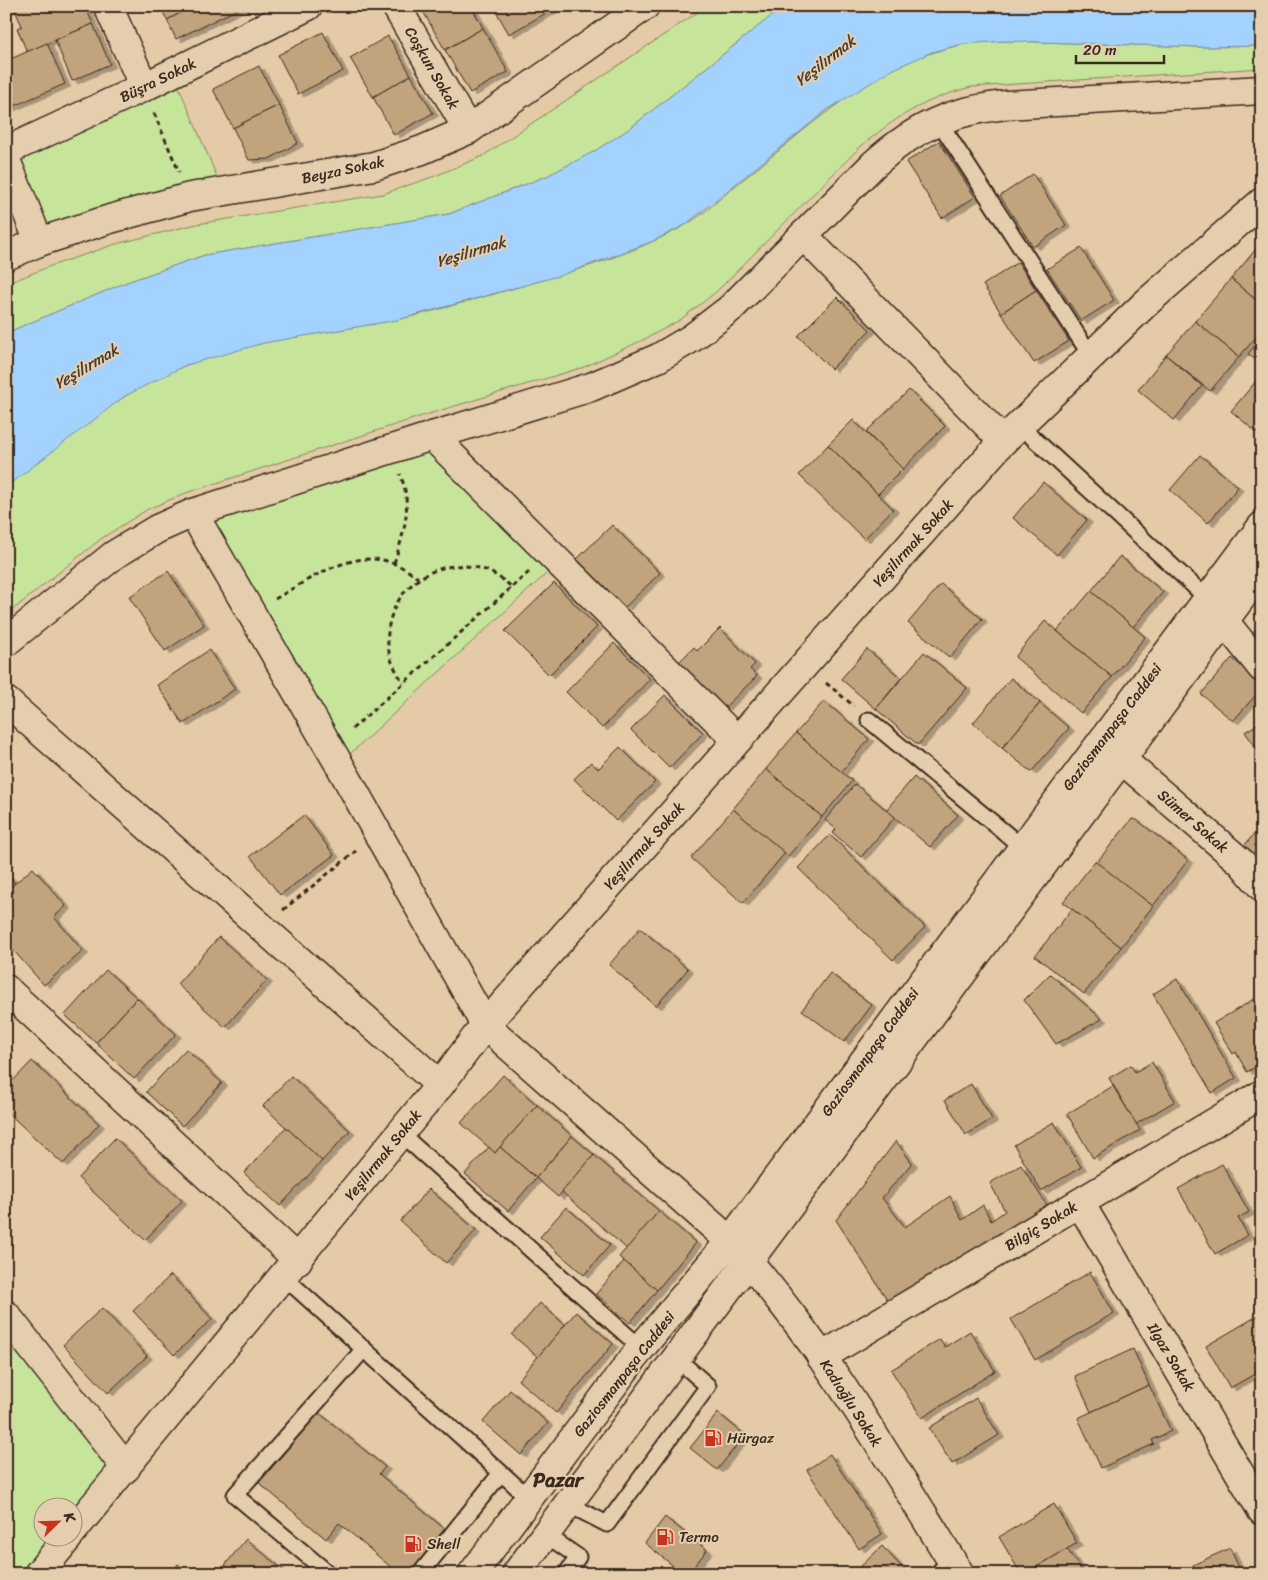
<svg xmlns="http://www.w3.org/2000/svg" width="1268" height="1580" viewBox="0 0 1268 1580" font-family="Sriracha,sans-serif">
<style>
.green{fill:#c7e49b;stroke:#81875c}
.water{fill:#a3d2ff;stroke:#798fa5}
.building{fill:#c1a37d;stroke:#3b2a1e;filter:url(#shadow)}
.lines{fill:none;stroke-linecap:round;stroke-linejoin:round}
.service-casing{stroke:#3b2a1e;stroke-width:19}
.minor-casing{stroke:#3b2a1e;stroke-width:31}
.primary-casing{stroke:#3b2a1e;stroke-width:31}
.path{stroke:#3b2a1e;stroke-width:3;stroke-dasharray:5 4;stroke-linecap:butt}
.service{stroke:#e4ceae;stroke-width:15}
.minor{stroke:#e4ceae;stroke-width:28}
.primary{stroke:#e4ceae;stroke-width:28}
.labels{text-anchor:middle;stroke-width:4;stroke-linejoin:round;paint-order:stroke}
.street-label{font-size:15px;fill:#3b2a1e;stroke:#e4ceae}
.poi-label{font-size:15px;fill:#3b2a1e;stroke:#e4ceae;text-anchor:start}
.water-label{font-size:16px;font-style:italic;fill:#453b34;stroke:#e4ceae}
.district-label{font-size:20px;font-weight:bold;fill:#3b2a1e;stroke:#e4ceae}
</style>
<defs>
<filter id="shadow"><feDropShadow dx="5.5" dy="3" stdDeviation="0" flood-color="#0004"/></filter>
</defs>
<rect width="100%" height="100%" fill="#e4caa6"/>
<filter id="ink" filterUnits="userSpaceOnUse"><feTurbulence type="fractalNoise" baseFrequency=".02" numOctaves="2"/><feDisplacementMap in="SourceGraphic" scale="10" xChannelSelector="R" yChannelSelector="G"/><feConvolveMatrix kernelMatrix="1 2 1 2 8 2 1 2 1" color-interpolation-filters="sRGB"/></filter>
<g filter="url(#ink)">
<!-- green -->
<g class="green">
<path d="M707,6H784L629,129L594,152L547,176L449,214L205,255L127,282L6,333V284L48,267L116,244L197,224L383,194L435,176L483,156Z"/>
<path d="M1006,41L1201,47L1262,46V68L971,87C925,99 895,117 859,148L716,292L680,320L647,338L584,367L425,415L186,493L148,509L102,538L6,615V487C63,443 119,390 187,365C254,339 325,334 395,320C426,314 456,304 487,296C553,277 621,260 682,227C703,216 721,197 740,182C808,129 872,63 961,45C975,42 991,42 1006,41Z"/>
<path d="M173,73L223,191L39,242L6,160Z"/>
<path d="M432,436L559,562L339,764L193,513Z"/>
<path d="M6,1315L126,1468L73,1532L72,1508H42V1538H68L38,1574H6Z"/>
</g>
<!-- water -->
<path class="water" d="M784,6H1262V46L1201,47L1006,41L963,44L932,52L893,69L827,110L685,225L651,242L562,275L397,320L264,343L186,365L125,396L6,487V333L127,282L205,255L449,214L547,176L593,152L629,129Z"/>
<!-- building -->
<g class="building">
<path d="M19,6H85L93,24L27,52L17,28L22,26L14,8Z"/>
<path d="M160,6H194L167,20Z"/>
<path d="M194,6H244L176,39L167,20Z"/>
<path d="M435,6H471L483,28L445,50L424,13Z"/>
<path d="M493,6H554L555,8L509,34Z"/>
<path d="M93,24L110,64L72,81L55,40Z"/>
<path d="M483,28L508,72L470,93L445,50Z"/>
<path d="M323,32L343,71L298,94L278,55Z"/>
<path d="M388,36L411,75L373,97L350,58Z"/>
<path d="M47,43L65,84L9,108L6,101V61Z"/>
<path d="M259,66L279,105L233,128L213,89Z"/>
<path d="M411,75L433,113L394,135L373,97Z"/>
<path d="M279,105L298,143L269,159L249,160L233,128Z"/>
<path d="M939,141L975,197L942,218L906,162Z"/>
<path d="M1033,174L1066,225L1033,247L1000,196Z"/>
<path d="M1261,243H1262V305L1231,279Z"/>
<path d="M1081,248L1114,300L1081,321L1047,269Z"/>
<path d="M1018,262L1036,290L1001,313L983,285Z"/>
<path d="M1231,279L1262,305V330L1239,357L1195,321Z"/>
<path d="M1036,290L1069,341L1034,363L1001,313Z"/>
<path d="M837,297L870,330L831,369L798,336Z"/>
<path d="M1195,321L1239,357L1210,391L1166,355Z"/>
<path d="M1262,337V365L1248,354Z"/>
<path d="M1166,355L1202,386L1174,420L1138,390Z"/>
<path d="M1262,374V437L1231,411Z"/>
<path d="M909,390L945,426L903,469L866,432Z"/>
<path d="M853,420L903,469L878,494L828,445Z"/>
<path d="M828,445L893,509L864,539L799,475Z"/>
<path d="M1200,455L1238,487L1208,523L1170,490Z"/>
<path d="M1043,482L1087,520L1057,555L1013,518Z"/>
<path d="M612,525L660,573L625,607L577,559Z"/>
<path d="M1120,556L1163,592L1133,627L1091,591Z"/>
<path d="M168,571L204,625L165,651L129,597Z"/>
<path d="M554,583L597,627L549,675L505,631Z"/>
<path d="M941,584L982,619L950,658L908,623Z"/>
<path d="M1091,591L1145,637L1112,677L1057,631Z"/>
<path d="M1045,621L1112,677L1081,713L1015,657Z"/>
<path d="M1262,622V648L1252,634Z"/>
<path d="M720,628L755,664L750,669L757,676L725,707L679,662L694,647L697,651Z"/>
<path d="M614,643L650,679L602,728L566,692Z"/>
<path d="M867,649L901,678L876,709L841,679Z"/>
<path d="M209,650L235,689L183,724L157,685Z"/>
<path d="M924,652L967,688L918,745L876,709Z"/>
<path d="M1232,658L1262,684V688L1233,721L1201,694Z"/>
<path d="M1011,678L1040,703L1002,748L973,723Z"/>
<path d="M665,695L703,733L669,768L631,730Z"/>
<path d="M824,701L869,739L841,772L796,733Z"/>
<path d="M1040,703L1069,728L1031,772L1002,748Z"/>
<path d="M1262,721V756L1245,732Z"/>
<path d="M796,733L852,781L822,817L766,769Z"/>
<path d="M620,747L655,782L616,821L574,779L591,762L598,769Z"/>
<path d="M766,769L822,817L788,856L733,809Z"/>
<path d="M914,777L958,815L930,847L886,810Z"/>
<path d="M855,784L895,817L861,857L833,833L836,829L825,820Z"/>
<path d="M733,809L785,853L743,903L691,858Z"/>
<path d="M304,815L334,855L280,895L250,856Z"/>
<path d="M1132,819L1137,820L1188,860L1153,906L1096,863Z"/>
<path d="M1262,825V864L1243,847Z"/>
<path d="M830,835L925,927L893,960L798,868Z"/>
<path d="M1095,861L1153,906L1121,947L1063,902Z"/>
<path d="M33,868L66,906L54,917L83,951L44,985L6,942V891Z"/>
<path d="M6,873L15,883L6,891Z"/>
<path d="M1072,909L1121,947L1084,994L1035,956Z"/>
<path d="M640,928L688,969L656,1006L609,965Z"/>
<path d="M219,937L267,980L225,1027L177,984Z"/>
<path d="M106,970L137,998L96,1043L65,1015Z"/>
<path d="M830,973L872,1005L844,1042L802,1010Z"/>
<path d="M1050,974L1102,1019L1056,1044L1024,1000Z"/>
<path d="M1177,979L1236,1078L1212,1093L1153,994Z"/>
<path d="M137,998L176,1034L134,1079L96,1043Z"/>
<path d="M1254,999L1262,1013V1063L1247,1072L1236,1052L1233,1054L1214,1023Z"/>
<path d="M186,1049L222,1083L182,1126L146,1092Z"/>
<path d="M32,1061L99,1124L63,1164L6,1111V1088Z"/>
<path d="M1152,1062L1175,1101L1136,1124L1109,1078L1131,1065L1135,1072Z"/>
<path d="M503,1075L537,1105L495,1153L461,1123Z"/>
<path d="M291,1076L350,1131L322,1161L263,1106Z"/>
<path d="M971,1084L992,1119L966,1135L945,1100Z"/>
<path d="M1113,1086L1140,1130L1093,1158L1067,1114Z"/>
<path d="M537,1105L572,1136L536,1178L500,1147Z"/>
<path d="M1054,1122L1081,1167L1041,1191L1014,1145Z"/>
<path d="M286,1127L322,1161L280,1206L244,1173Z"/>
<path d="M572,1136L594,1155L558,1197L536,1178Z"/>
<path d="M115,1138L182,1201L145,1240L78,1178Z"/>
<path d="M896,1141L912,1163L882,1198L905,1227L950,1196L962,1220L983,1205L991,1221L1005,1211L990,1183L1021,1165L1048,1207L890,1304L836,1220Z"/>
<path d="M489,1147L495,1153L500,1147L536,1178L508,1211L465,1174Z"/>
<path d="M594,1155L659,1211L627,1249L562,1192Z"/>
<path d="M1222,1164L1249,1212L1238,1218L1248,1235L1215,1254L1178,1189Z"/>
<path d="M429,1189L476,1230L446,1263L400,1221Z"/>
<path d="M566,1207L610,1245L584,1275L540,1237Z"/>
<path d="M659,1211L696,1243L657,1290L619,1257Z"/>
<path d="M624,1261L657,1290L630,1323L596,1294Z"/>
<path d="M1090,1272L1114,1313L1035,1360L1011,1319Z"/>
<path d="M171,1275L212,1319L174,1355L133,1311Z"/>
<path d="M540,1303L565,1325L538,1357L512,1335Z"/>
<path d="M102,1308L147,1356L108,1393L63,1345Z"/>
<path d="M576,1312L613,1344L556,1413L518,1380Z"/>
<path d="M1259,1315L1262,1320V1370L1230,1388L1206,1346Z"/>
<path d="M970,1331L995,1371L922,1418L891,1370L940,1339L945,1347Z"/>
<path d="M1133,1349L1149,1385L1091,1412L1075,1376Z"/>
<path d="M1149,1385L1171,1431L1152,1440L1154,1444L1101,1468L1078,1418Z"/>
<path d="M510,1390L548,1423L521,1455L483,1422Z"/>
<path d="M976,1398L999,1435L952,1464L929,1428Z"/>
<path d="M318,1412L385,1467L379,1474L446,1530L409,1574H399L339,1523L326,1539L259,1483Z"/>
<path d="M718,1413L745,1435L717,1470L690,1448Z"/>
<path d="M830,1454L882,1534L859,1549L807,1470Z"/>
<path d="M1054,1504L1077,1543L1025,1574H1021L999,1537Z"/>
<path d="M665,1517L707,1550L688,1574H683L645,1543Z"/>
<path d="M246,1539L288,1574H235L225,1565Z"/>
<path d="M882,1546L907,1573L853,1574Z"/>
<path d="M1230,1548L1242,1574H1197L1193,1565Z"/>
<path d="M1067,1549L1084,1574H1025Z"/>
<path d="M178,1564L190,1574H170Z"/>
</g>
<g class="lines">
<!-- service casing -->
<g class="service-casing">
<g id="service">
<path d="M938,120L1091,356"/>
<path d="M1019,425L1208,599"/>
<path d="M869,720L1022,847"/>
<path d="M401,1134L641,1348"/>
<path d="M284,1277L529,1498"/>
<path d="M568,1504L607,1524L708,1386L676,1358"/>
<path d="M545,1534L578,1557L566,1574"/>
<path d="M329,1574L235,1495L364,1349"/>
<path d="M420,1574L501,1473"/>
<path d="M937,1574L951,1560"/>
</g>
</g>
<!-- minor casing -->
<g class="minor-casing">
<g id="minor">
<path d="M108,6L144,87"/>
<path d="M396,6L468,130"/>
<path d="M6,151L144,87L308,6"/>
<path d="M6,160L39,242"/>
<path d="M803,235L1003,441"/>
<path d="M6,256L39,242L110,219L190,197L374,166L422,150L468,130L645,6"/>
<path d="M432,436L737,740"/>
<path d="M193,513L339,764L485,1025L730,1241C821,1340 889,1460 960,1574"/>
<path d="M1224,621L1262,668"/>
<path d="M6,642L114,555L157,529L193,513L432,436L591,387L658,358L692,338L731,308L874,164C916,126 951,111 1006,105L1262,90"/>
<path d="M6,701L440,1085"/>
<path d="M1121,759L1242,863L1262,887"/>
<path d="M6,989L298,1260"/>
<path d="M1080,1203L1262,1511"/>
<path d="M6,1315L126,1468"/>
<path d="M821,1357L1262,1094"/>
<path d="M72,1532L440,1085L485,1025L1003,441L1146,303L1262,202"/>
<path d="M38,1574L68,1538"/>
</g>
</g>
<!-- primary casing -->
<g class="primary-casing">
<g id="primary">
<path d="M472,1574L641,1348L730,1241L1262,526"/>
<path d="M516,1574L1262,570"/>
</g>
</g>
<!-- path -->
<g class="path">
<path d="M154,113L179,172"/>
<path d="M394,563C404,533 413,505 400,474"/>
<path d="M512,587L529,572"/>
<path d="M275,599C308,580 355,546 395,564C403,567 411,573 418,578"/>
<path d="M826,683L854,706"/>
<path d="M352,729L512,587C503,580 493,572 482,569C430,553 379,598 389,652C391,663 398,674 403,683"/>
<path d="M283,910L356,851"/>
</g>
<!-- service -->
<use href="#service" class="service"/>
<!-- minor -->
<use href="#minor" class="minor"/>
<!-- primary -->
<use href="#primary" class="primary"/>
</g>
</g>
<!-- icons -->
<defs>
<g id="fuel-bare" transform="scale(1.35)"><path d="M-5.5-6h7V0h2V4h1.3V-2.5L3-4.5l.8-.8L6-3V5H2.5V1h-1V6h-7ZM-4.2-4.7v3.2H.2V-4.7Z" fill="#c8321e" stroke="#e4ceae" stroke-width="2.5" paint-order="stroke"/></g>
</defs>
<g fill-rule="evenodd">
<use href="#fuel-bare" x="713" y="1438"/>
<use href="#fuel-bare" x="665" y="1537"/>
<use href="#fuel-bare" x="413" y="1544"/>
</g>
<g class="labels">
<!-- street labels -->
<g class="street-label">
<text transform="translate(432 68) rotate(60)" y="5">Coşkun Sokak</text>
<text transform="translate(158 80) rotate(-26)" y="5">Büşra Sokak</text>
<text transform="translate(343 170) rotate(-12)" y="5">Beyza Sokak</text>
<text transform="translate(913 543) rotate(-48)" y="5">Yeşilırmak Sokak</text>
<text transform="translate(1112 727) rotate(-53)" y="5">Gaziosmanpaşa Caddesi</text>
<text transform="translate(1193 821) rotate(41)" y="5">Sümer Sokak</text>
<text transform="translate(644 846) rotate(-48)" y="5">Yeşilırmak Sokak</text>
<text transform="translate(870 1052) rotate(-54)" y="5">Gaziosmanpaşa Caddesi</text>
<text transform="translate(383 1155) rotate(-51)" y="5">Yeşilırmak Sokak</text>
<text transform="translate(1041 1226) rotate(-31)" y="5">Bilgiç Sokak</text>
<text transform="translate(1171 1357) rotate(59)" y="5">Ilgaz Sokak</text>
<text transform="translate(624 1374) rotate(-52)" y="5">Gaziosmanpaşa Caddesi</text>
<text transform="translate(851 1403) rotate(57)" y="5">Kadıoğlu Sokak</text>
</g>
<!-- poi labels -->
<g class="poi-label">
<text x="727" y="1443">Hürgaz</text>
<text x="679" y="1542">Termo</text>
<text x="427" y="1549">Shell</text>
</g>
<!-- water labels -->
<g class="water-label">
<text transform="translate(825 60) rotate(-38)" y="6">Yeşilırmak</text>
<text transform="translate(471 251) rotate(-17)" y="6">Yeşilırmak</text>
<text transform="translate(86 366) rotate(-31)" y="6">Yeşilırmak</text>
</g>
<!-- district labels -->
<g class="district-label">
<text x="558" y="1487">Pazar</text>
</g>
</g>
<!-- margin -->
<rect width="1268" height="1580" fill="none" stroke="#e4ceae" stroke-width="25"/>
<rect x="12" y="12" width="1243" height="1555" fill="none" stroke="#3b2a1e" stroke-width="2" filter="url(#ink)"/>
<!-- north arrow -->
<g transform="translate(58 1522) rotate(67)"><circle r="24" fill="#e4ceae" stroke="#a08c74"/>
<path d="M0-4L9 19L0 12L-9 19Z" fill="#c8321e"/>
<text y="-8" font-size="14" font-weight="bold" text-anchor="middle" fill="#3b2a1e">K</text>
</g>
<!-- scale -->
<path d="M1076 55v8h88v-8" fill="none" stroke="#3b2a1e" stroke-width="2.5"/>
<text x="1083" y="55" font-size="15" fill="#3b2a1e" stroke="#e4ceae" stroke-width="4" paint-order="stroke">20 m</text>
</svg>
